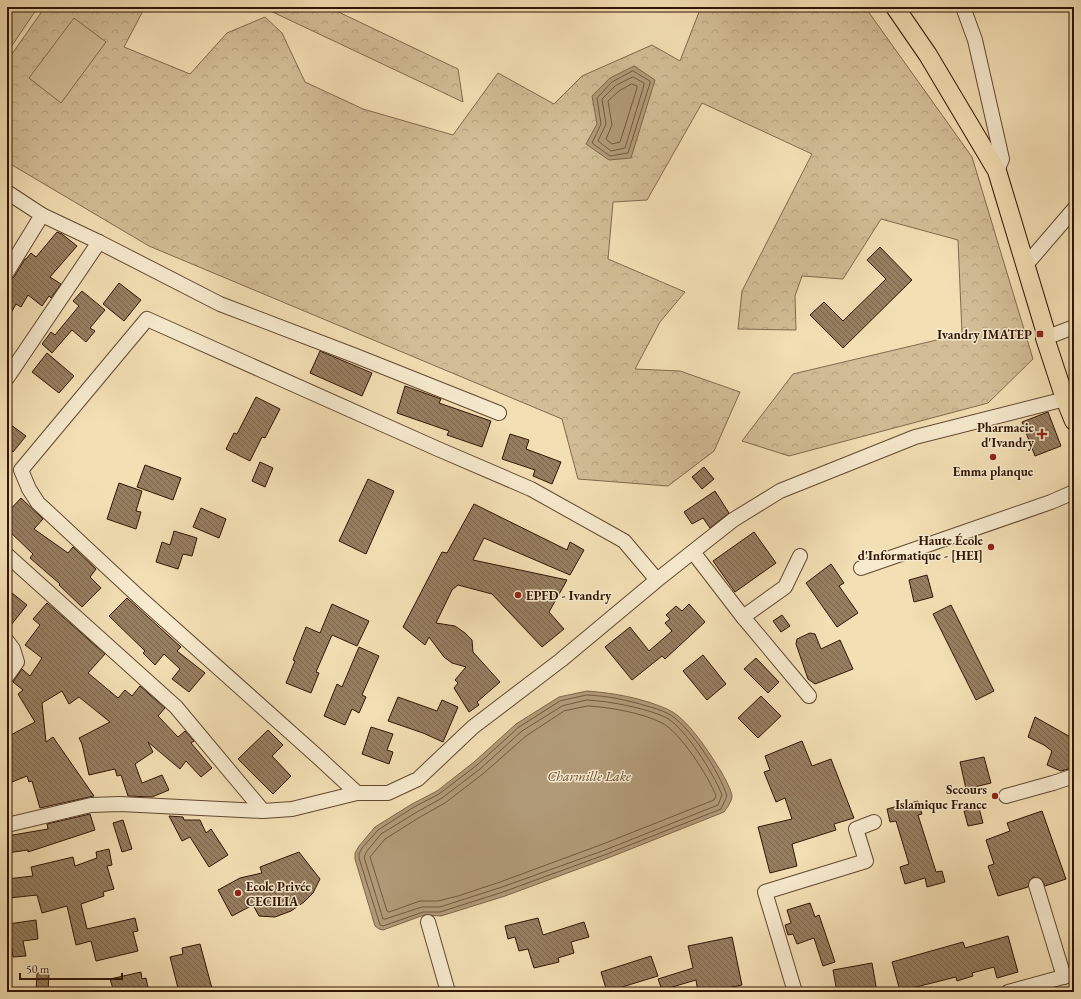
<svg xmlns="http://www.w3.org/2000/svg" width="1081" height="999" viewBox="0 0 1081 999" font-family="'EB Garamond',serif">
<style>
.forest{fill:url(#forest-crowns);stroke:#82694d}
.garden{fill:#d2bd96;stroke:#82694d}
.water{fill:#b19a78;stroke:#7e654a}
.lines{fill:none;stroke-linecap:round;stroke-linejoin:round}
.shore{stroke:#71583e;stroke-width:1}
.building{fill:url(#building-back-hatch);stroke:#311504}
.minor-casing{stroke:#624830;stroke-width:16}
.major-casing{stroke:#311504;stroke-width:20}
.minor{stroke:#f7eace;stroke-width:14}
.major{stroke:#f3dfb4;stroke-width:18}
.poi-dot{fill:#8f2418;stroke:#f7eace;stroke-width:1.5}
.labels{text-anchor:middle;stroke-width:3;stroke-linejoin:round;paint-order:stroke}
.poi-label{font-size:13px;font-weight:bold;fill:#311504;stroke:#f7eace;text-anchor:end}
.water-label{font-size:14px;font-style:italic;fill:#644a32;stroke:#f7eace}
</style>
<defs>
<pattern id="forest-crowns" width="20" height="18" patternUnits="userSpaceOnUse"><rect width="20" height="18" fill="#d2bd96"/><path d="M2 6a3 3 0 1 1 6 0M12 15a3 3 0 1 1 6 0" fill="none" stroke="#b5a280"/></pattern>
<pattern id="building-back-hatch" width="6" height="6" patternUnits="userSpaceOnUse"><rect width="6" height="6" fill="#967e60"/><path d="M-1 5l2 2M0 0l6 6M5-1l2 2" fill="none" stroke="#7b664d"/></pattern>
</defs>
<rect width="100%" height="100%" fill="#f3dfb4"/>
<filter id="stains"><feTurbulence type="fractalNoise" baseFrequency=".005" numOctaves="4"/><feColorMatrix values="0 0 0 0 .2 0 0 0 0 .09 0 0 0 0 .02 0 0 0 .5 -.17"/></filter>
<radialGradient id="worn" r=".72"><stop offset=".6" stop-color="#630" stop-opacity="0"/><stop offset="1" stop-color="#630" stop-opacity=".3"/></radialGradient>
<!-- forest -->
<g class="forest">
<path d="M45,7H145L124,47L190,74L227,33L265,17L282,33L305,82L363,109L453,135L498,73L554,104L582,76L652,45L680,61L701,7H865L972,157L1033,359L988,403L789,456L742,441L793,374L962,334L958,240L881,219L843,279L802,276L795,296L796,330L738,329L742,291L812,154L702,103L647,200L613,202L608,259L685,292L660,322L635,369L680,371L740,392L714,451L668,486L578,479L562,419L149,246L7,162V61Z"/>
<path d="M262,7H328L458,69L463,102Z"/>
</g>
<!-- garden -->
<g class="garden">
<path d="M7,7H38L7,53Z"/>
<path d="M74,18L106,42L61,103L29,78Z"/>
</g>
<!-- water -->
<g class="water">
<path d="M634,66L655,80L631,158L609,160L586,144L597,124L592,96L610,78Z"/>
<path d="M587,691C614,693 642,698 667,709C688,718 710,754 722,773C725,779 731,789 732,796C732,801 727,808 724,812L608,858L505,896L441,916L424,915L383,930L379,929L375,926L355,859V853L359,846L375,827L412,804L437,791L474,762L516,724L559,697Z"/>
</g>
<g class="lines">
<!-- shore -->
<g class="shore">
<path d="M633,71L650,81V83L628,153L610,156L592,143L601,124L597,98L612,82Z"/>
<path d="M633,77L644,83V85L625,148L611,151L598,141L606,124L602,99L615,86Z"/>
<path d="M632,84L637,86V88L620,142L612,144L606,139L612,125L608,101L619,91Z"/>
<path d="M587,695C608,696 627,700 647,706C654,708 661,710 667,713C689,724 720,773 727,796L721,809L607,854L503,892L440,912H423L383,926L380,925L359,858V854L362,848L378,830L414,807L439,794L477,765L519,727L560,701Z"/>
<path d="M587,700C609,701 645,708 665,717C685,727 714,774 722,795L718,805L605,850L502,887L440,907H422L385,919H383L364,857L367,851L381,834L417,812L442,798L480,769L522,731L562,706Z"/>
<path d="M588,706C609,707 643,713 662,723C680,732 709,777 716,796L714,800L603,844L500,882L458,896L438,901H420L389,912L387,911L370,857L385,839L420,817L445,803L484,773L526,736L564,711Z"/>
</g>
</g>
<!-- building -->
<g class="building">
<path d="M57,232L62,234L77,246L50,277L61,284L51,298L49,296L42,306L28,295L21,307L16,304L7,320V280L14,277L25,259H26L31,253L36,257Z"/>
<path d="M880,247L912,280L843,348L810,315L824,302L843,321L886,279L867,260Z"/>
<path d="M119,283L141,300L124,321L103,304Z"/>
<path d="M82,291L105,310L90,328L95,331L86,342L72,330L52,353L42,344L51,332L55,335L79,306L73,301Z"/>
<path d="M320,351L372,373L362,396L310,373Z"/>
<path d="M47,353L74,376L59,393L32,372Z"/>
<path d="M405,386L441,399L439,403L491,421L482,447L447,435L449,431L397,413Z"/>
<path d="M256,397L280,409L265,438L262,437L250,461L226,449L234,433L237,434Z"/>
<path d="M1048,412L1061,446L1035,456L1022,422Z"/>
<path d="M7,422L26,436L13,452L7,447Z"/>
<path d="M510,434L529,440L526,449L561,462L552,484L533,476L535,470L502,459Z"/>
<path d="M260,462L273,468L265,487L252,481Z"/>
<path d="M145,465L181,478L173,500L137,487Z"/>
<path d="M704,467L714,479L702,489L692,477Z"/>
<path d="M368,479L394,491L366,554L339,541Z"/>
<path d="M119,483L142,491L136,511L141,512L136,529L107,519Z"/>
<path d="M715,491L729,513L710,528L703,518L692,524L684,512Z"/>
<path d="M21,498L43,519L34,529L68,553L73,547L96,569L90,577L101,588L82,607L59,585L60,584L30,558L33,554L7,529V513Z"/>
<path d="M474,504L567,550L570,542L584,550L570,575L484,538L473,560L567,580L549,612L564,629L542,647L492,594L458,585L452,590L436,623L455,626L465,633L472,640L473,652L500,682L477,702L479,705L469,712L454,688L458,683L455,680L466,667L452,663L444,657L429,637L425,645L403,627L442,552L447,553Z"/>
<path d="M201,508L226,519L219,538L193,527Z"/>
<path d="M174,531L197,538L192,556L183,554L178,569L156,562L162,542L170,545Z"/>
<path d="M754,532L776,563L735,592L713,561Z"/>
<path d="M831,564L844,583L839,586L858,613L837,627L806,583Z"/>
<path d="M927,575L933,597L914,602L909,580Z"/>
<path d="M12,593L27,605L7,630V599Z"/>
<path d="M127,598L181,647L177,651L205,673L189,692L172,679L180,669L164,654L155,665L143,653L145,651L109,616Z"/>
<path d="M47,603L105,654L88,673L118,698L125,690L132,696L140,686L165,708L158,716L178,737L185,731L194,741L191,743L212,768L201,777L186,761L180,769L148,742L153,752L135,764L142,783L162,775L169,790L152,797L128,796L121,775L117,776L115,769L89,775L82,744L79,738L110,722L79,697L69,704L62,691L42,703L46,742L53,737L94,796L40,808L32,781L29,782L27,776L7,784V737L35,722L18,694L23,690L13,682L22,669L30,676L42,658L25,645L40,625L33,619Z"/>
<path d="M332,604L369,621L357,646L332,635L316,672L319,673L311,693L286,683L295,661L293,660L306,627L320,633Z"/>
<path d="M689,604L705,622L665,659L662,656L632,680L605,647L630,627L649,651L672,631L665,623L670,619L666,615L676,606L682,611Z"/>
<path d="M951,605L994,691L976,700L933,614Z"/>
<path d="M782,615L790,626L781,632L773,621Z"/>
<path d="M810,633L815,634L821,649L840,640L853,669L815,684L808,679L796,644L797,639Z"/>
<path d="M359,647L379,656L362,695L366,697L359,713L352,709L345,725L324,716L337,684L342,687Z"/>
<path d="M703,655L726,684L707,700L683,671Z"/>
<path d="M756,658L779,682L768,693L744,669Z"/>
<path d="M761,696L781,716L758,738L738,718Z"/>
<path d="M398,697L437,711L442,700L458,707L443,742L423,733L388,721Z"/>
<path d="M1035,717L1074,739V763L1072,768L1061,771L1047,765L1052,751L1044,745L1028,737Z"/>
<path d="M371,727L393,734L387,750L393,752L389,764L362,754Z"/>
<path d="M268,730L283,745L272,756L291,776L273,794L238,759Z"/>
<path d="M802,741L812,766L831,759L854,818L834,824L836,830L792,844L797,866L770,873L758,827L792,819L785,798L776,802L764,772L770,770L765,756Z"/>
<path d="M984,757L991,783L966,789L960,762Z"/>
<path d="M918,801L922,814L918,815L936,872L942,871L945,882L927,887L925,878L905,884L900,867L909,864L896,821L890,822L887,809Z"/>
<path d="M979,808L983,823L968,826L964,811Z"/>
<path d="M1042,811L1066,879L1045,886L1041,879L1034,877L1030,880L1028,887L998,896L988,866L994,864L986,840L1010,831L1007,823Z"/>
<path d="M90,814L95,830L28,852V850L7,853V836L48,829L47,824Z"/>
<path d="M169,816L183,817L184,820H200L206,833L211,829L228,855L209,867L190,837L182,841Z"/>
<path d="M123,820L132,849L122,852L113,823Z"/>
<path d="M109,849L112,865L107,866L114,889L103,892L104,896L81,904L87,929L135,918L138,931L133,932L138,951L96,961L91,941L76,945L67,906L42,913L37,895L9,898L7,879L33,876L31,867L73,857L75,866L97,858L96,852Z"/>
<path d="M299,852L320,879L313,893L304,902L291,911L275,917L259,916L253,905L232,916L218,890L240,878L262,873L260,867Z"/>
<path d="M810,903L815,917L819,915L835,962L823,966L814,938L797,944L793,934L788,935L785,925L791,923L787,910Z"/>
<path d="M538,918L543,935L584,922L589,937L571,942L574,953L558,958L559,962L534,968L528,949L519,951L515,937L508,939L505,926Z"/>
<path d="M36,920L38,939L23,941L26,956L13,957L8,924Z"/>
<path d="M1008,936L1018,972L997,978L994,967L972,973L973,976L957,981L956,977L900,991L892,962L963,942L965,948Z"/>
<path d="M732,937L742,985L707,992H698L696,980L662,990L658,979L693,968L688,946Z"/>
<path d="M200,944L213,992H179L170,957L183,954L182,948Z"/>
<path d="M651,956L658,976L622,987L624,992H607L601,972Z"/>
<path d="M872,963L877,992H837L833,970Z"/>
<path d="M141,972L142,979L146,978L149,992H114L110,979Z"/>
<path d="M37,973H49L48,992H36Z"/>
</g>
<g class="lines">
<!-- minor casing -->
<g class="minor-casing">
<g id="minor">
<path d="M963,7L975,40L1002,159L997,171"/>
<path d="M7,192L42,215L99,242L220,304L356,356L499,413"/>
<path d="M1025,266L1074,209"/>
<path d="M7,272L42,215"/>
<path d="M1045,338L1074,327"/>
<path d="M7,378L99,242"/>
<path d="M693,552L743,617L809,696"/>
<path d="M7,555L176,707L263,811"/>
<path d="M861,568L1051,502L1074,492"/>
<path d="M657,580L624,541L531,489L438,449L147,319L21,470L29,489L38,503L139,597L318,757L357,793H388L418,779L473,727L561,660L657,580L733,520L780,491L915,437L1065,399"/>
<path d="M743,617L785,587L800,556"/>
<path d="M7,641L13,649L17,662L7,676"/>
<path d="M1006,796L1053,783L1074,776"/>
<path d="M7,825L91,805L120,804L263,811L292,809L357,793"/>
<path d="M1036,885L1064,977"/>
<path d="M428,922L448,992"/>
<path d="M795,992L765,892L866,861L856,829L874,822"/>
<path d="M1008,992L1074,974"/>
</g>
</g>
<!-- major casing -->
<g class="major-casing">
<path id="major" d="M895,7L928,55L997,171L1045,330V338L1065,399L1074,421"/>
</g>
<!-- minor -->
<use href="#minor" class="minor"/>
<!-- major -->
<use href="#major" class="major"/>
</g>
<!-- markers -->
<g class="poi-dot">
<rect x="1036" y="330" width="8" height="8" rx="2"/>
<path d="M1040 428h4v4h4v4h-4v4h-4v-4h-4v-4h4z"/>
<circle cx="993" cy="457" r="4"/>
<circle cx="991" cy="547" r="4"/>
<circle cx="518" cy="595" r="4"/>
<circle cx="995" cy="796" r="4"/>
<circle cx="238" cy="893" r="4"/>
</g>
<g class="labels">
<!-- poi labels -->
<g class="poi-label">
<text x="1032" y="339">Ivandry IMATEP</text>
<text x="1034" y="432">Pharmacie<tspan x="1034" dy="15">d'Ivandry</tspan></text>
<text x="993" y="476" text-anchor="middle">Emma planque</text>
<text x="983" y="545">Haute École<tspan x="983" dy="15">d'Informatique - [HEI]</tspan></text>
<text x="526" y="600" text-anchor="start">EPFD - Ivandry</text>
<text x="987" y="794">Secours<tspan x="987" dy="15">Islamique France</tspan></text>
<text x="246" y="891" text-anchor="start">Ecole Privée<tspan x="246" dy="15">CECILIA</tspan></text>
</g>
<!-- water labels -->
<g class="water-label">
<text x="589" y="781">Charmille Lake</text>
</g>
</g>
<!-- margin -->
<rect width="1081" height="999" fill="none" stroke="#f3dfb4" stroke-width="24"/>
<rect x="8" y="8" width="1065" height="983" fill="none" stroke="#311504" stroke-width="2"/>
<rect x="12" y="12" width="1057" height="975" fill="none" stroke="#311504"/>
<!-- scale -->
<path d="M20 973v6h102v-6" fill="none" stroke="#311504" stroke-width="2"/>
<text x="26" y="973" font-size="12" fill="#311504" stroke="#f7eace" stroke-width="3" paint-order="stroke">50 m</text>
<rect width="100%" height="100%" filter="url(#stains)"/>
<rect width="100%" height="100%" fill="url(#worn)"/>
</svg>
